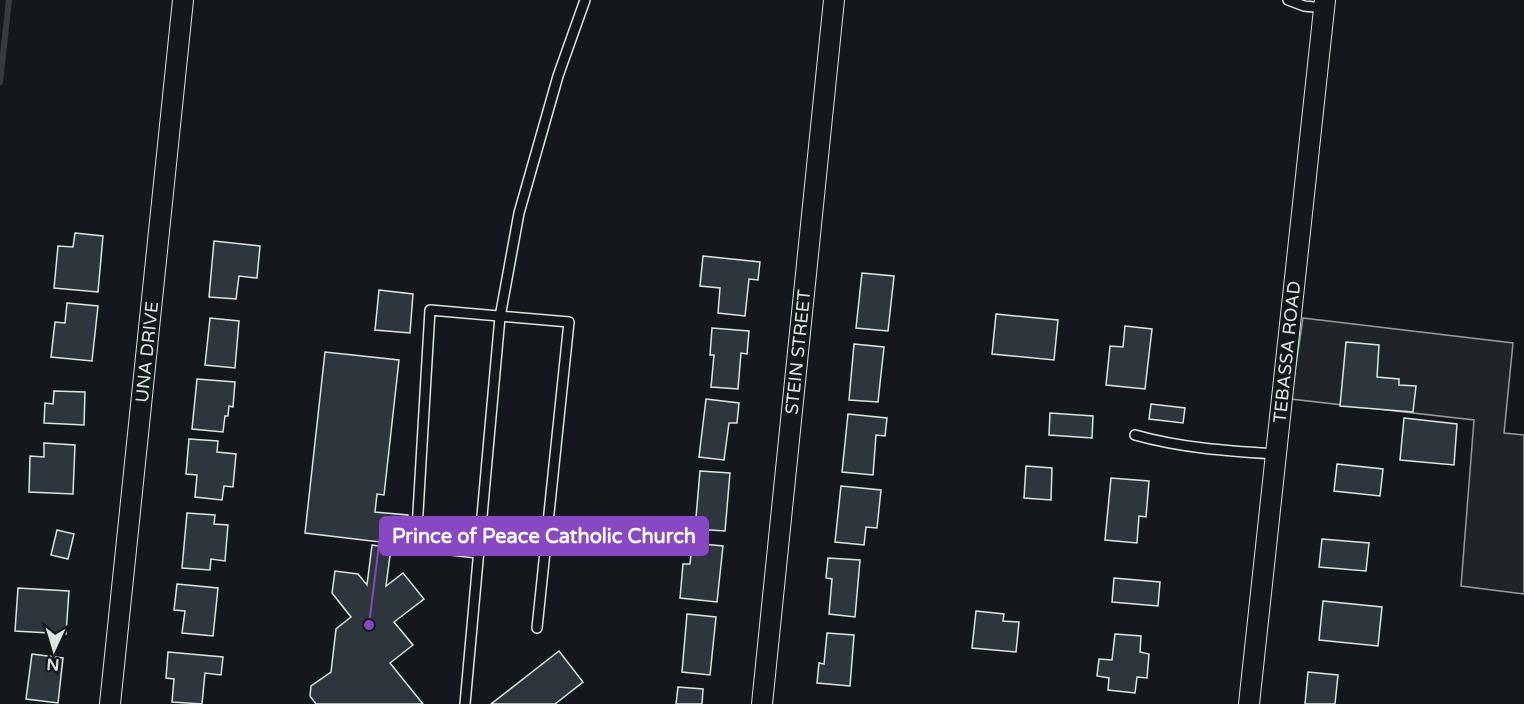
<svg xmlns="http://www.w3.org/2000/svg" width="1524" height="704" viewBox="0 0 1524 704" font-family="'Varela Round',sans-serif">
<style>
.green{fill:#202428;stroke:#939e99;stroke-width:1.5}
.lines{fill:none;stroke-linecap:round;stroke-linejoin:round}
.stream{stroke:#363b3e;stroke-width:6}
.building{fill:#2c363c;stroke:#d8e6dc;stroke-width:1.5}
.service-casing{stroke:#d8e6dc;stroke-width:12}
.minor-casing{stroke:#d8e6dc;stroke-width:22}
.service{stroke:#14181c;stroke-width:9}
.minor{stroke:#14181c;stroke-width:20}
.labels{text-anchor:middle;stroke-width:4.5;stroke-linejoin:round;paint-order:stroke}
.street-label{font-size:18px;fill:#d8e6dc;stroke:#14181c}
.leader{fill:none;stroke:#8948c3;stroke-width:2}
.callout-dot{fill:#8948c3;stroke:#14181c;stroke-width:2}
.callout{fill:#8948c3;stroke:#8948c3;stroke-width:2}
.callout-label{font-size:20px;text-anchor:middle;font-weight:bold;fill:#fff}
</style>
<rect width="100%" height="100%" fill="#14181c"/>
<!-- green -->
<path class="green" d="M1303,318L1513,343L1504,433L1524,435V594L1461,586L1474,420L1291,399Z"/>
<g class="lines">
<!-- stream -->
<path class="stream" d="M0,82L9,0"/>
</g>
<!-- building -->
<g class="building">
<path d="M75,233L103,236L98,292L54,288L58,246L73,247Z"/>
<path d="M214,241L260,246L257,278L239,276L236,299L209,297Z"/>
<path d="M703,256L760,262L758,280L749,279L745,316L718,313L720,288L700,286Z"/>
<path d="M862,273L894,276L888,331L856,328Z"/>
<path d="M379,290L413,294L410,333L375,330Z"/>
<path d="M67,303L98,306L92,361L51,357L55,322L65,323Z"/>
<path d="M996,314L1058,320L1054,360L992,354Z"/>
<path d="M210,318L239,321L235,368L205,365Z"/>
<path d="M1125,326L1152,329L1145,389L1106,385L1110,346L1123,347Z"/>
<path d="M712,328L749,331L747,354L741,353L738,389L711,387L714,355H710Z"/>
<path d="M1346,342L1379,345L1377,377L1399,379V385L1416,386L1413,412L1340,406Z"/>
<path d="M854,344L884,347L878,402L849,400Z"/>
<path d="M325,352L399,360L384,495L377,494L375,512L408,515L405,545L305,533Z"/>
<path d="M197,379L235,382L233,407L229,406L228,416H225L223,432L192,429Z"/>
<path d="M54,391L85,392L84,425L44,423L45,403L53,404Z"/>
<path d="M706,399L739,403L737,423H729L724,460L699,457Z"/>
<path d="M1151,404L1185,408L1183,423L1149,419Z"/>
<path d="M1050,413L1093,416L1092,438L1049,435Z"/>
<path d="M848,414L887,418L885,436L876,435L873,475L842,472Z"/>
<path d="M1404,418L1457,424L1454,465L1400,460Z"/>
<path d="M189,439L218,441L217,452L236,454L233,487L224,486L222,500L195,497L197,475L186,474Z"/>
<path d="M44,443L75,445L73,494L29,492L30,456L44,457Z"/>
<path d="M1337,464L1383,469L1380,496L1334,491Z"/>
<path d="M1026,466L1052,468L1051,500L1024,498Z"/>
<path d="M700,471L730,473L725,531L695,529Z"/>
<path d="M1111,478L1149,481L1146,517L1139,516L1137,543L1105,540Z"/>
<path d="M841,486L881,490L877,528L866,527L864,545L835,542Z"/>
<path d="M187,513L215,515L214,524L228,525L225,561L211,559L210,570L182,568Z"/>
<path d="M57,530L74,534L68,559L51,555Z"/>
<path d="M1322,539L1369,543L1366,571L1319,567Z"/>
<path d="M692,543L723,546L717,602L680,598L683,564H690Z"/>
<path d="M372,545L391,548L386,586L403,573L424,599L394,622L413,645L390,663L423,704H316L310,696L311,686L331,672L336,629L351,617L332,593L335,571L358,574L367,585Z"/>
<path d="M828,558L860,560L855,617L829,614L832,579L826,578Z"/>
<path d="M1114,578L1160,582L1158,606L1112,602Z"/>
<path d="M177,584L218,588L213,636L182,633L185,611L174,610Z"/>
<path d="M18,588L69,591L66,634L15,631Z"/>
<path d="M1323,601L1382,607L1378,646L1319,640Z"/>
<path d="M976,611L1004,614L1003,621L1019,622L1016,652L972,648Z"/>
<path d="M687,614L716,617L710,675L682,672Z"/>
<path d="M827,633L854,635L850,686L817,683L819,663L824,664Z"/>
<path d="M1115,634L1141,636L1140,652L1149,654L1147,678L1137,677L1135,693L1108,690L1109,678L1097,676L1099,659L1112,660Z"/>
<path d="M559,651L583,682L555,704H491Z"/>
<path d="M168,652L223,657L221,675L205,673L202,704L172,702L174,679L166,678Z"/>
<path d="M32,654L63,658L58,703L26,699Z"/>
<path d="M1308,672L1338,675L1335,704H1305Z"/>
<path d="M678,687L703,689L702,704H676Z"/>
</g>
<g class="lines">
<!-- service casing -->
<g class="service-casing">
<g id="service">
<path d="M1288,0L1304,6L1324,8"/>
<path d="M1135,435C1181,448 1228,451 1275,454"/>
<path d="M478,553L416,546L430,310L569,322L537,628"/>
<path d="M465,704L500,317L519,213L558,76L585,0"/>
</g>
</g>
<!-- minor casing -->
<g class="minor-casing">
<g id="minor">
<path d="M110,704L183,0"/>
<path d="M762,704L834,0"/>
<path d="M1249,704L1325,0"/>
</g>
</g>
<!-- service -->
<use href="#service" class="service"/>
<!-- minor -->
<use href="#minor" class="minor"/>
</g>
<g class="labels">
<!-- street labels -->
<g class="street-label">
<text transform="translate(147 352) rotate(-84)" y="6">UNA DRIVE</text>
<text transform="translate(798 352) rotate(-84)" y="6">STEIN STREET</text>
<text transform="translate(1287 352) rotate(-84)" y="6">TEBASSA ROAD</text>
</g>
</g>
<!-- callouts -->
<path class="leader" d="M369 625L380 536"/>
<circle class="callout-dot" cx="369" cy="625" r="6"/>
<rect class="callout" x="380" y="517" width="328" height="38" rx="6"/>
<g class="callout-label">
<text x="544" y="543">Prince of Peace Catholic Church</text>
</g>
<!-- north arrow -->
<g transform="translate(54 650) rotate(184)" stroke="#14181c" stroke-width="4.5" paint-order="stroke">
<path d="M0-4.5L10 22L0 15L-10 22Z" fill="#d8e6dc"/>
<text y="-9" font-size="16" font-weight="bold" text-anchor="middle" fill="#d8e6dc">N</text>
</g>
</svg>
